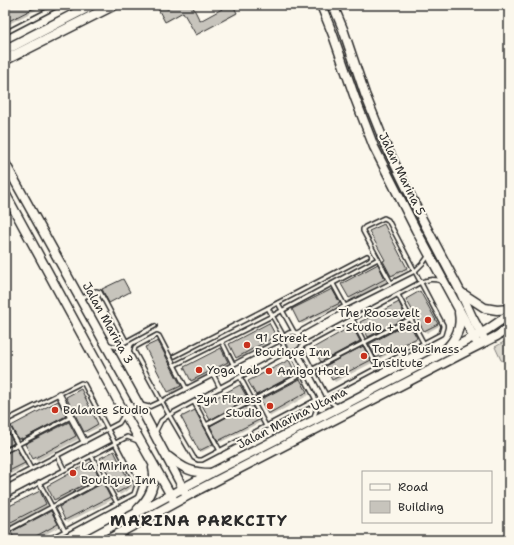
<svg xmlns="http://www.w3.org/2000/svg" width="514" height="545" viewBox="0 0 514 545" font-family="'Shantell Sans',sans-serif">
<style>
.green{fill:#dddad0;stroke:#84827e}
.shadow{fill:#0003}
.building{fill:#c7c4bc;stroke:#2b2b2b}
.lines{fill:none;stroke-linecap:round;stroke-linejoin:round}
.lane-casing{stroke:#2b2b2b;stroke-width:6}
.street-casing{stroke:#2b2b2b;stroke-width:8}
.secondary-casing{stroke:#2b2b2b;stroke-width:11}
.primary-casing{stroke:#2b2b2b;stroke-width:12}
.lane{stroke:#fbf7ec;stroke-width:3}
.street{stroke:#fbf7ec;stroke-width:5.5}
.secondary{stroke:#fbf7ec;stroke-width:8}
.primary{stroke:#fbf7ec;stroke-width:9}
.poi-dot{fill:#c8321e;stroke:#fbf7ec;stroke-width:1.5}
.labels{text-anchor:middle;stroke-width:4;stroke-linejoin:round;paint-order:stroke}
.street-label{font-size:12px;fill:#2b2b2b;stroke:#fbf7ec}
.poi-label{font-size:12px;fill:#2b2b2b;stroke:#fbf7ec;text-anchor:start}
.district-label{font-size:16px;font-weight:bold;letter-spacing:1px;fill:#2b2b2b;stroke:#fbf7ec}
</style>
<rect width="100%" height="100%" fill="#fbf7ec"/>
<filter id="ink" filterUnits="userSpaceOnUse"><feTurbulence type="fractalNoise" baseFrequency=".025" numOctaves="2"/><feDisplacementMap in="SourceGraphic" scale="8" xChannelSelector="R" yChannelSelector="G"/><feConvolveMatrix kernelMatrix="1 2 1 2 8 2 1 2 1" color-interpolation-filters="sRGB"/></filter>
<g filter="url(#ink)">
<!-- green -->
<g class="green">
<circle cx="293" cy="342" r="7"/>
<path d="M509,339V368L505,362L501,360L495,347Z"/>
</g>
<!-- shadow -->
<g class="shadow">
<path d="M5,5H46L5,26Z"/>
<path d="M157,5H164L167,10L176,5H192L200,22L223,10L221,5H232L237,14L197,35L184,12L167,22Z"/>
<path d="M384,225L386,227L408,270L394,277L391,275L386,261Z"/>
<path d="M380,268L387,281L352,300L350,298Z"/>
<path d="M334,292L341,305L302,324L300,322Z"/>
<path d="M422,295L439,326L427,333L425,331Z"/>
<path d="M401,306L408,320L371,339L369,337L362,322Z"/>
<path d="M269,324L271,326L278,339L239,359L237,357Z"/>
<path d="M409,324L411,326L418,340L379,359L377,357Z"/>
<path d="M352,327L354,330L362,344L324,363L322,361Z"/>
<path d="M158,342L160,344L183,388L171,394L169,392L146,348Z"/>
<path d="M221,349L223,351L230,364L194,382L191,380Z"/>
<path d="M365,350L372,363L335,382L333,379Z"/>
<path d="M288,361L291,363L298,376L259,397L257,395Z"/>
<path d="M300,380L303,383L309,395L271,416L268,413Z"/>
<path d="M240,386L242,388L250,402L213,421L211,419Z"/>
<path d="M83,392L100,427L87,433L85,431Z"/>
<path d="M58,402L61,406L68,420L22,442L19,439L12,426Z"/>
<path d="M251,406L253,408L261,422L221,442L219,440Z"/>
<path d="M194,411L197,413L214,446L202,452L200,450Z"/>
<path d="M69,423L72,426L79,439L37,461L34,458Z"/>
<path d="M5,429L7,431L15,446L5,451Z"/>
<path d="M16,450L18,452L26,466L5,477V455Z"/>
<path d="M114,453L116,455L133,487L120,495L118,492Z"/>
<path d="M91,463L93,466L101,480L94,484L93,483L57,501L55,499Z"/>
<path d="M103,484L105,486L112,500L68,522L66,520L60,507Z"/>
<path d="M40,492L42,494L48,507L10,526L7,524L5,509Z"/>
<path d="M51,512L53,514L59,527L35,540H16Z"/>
</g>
<!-- building -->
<g class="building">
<path d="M5,5H40L5,23Z"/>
<path d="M156,5H165L167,9L174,5H192L200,21L222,9L220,5H233L237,13L196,35L183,12L165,22Z"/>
<path d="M384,224L407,268L391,276L383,261L385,260L369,231Z"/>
<path d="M378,264L385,279L349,298L341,284Z"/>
<path d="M123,279L130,292L109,303L102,289Z"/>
<path d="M332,289L340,303L299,323L292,309Z"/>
<path d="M420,291L438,324L424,331L406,299Z"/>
<path d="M399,302L406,318L368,337L360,322Z"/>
<path d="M269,323L276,336L236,358L229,344Z"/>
<path d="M409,323L417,338L376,358L369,344Z"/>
<path d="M352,326L360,341L321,362L313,348Z"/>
<path d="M158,341L181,386L168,392L145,347Z"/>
<path d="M363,346L371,360L332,380L325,366Z"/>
<path d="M221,348L228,362L191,381L184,367Z"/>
<path d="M289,360L296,374L256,395L248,381Z"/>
<path d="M300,379L307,392L268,414L260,400Z"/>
<path d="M240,385L248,399L210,420L202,405Z"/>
<path d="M81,389L98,424L84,432L66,397Z"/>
<path d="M58,401L66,416L22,439V438L18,439L11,426Z"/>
<path d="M251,404L259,420L218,441L210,426Z"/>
<path d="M195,410L213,444L199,451L181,417Z"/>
<path d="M69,422L76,436L33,459L25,444Z"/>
<path d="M6,428L14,443L5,448V429Z"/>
<path d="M16,448L25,463L5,473V454Z"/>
<path d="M114,451L131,485L117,493L100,458Z"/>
<path d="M91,462L100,478L91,482V481L54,500L47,486Z"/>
<path d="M103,483L110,497L65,520L59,507Z"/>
<path d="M40,491L46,504L7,524L5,521V508Z"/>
<path d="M51,511L58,524L29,540H15L11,532Z"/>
</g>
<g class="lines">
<!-- lane casing -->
<g class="lane-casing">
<g id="lane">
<path d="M5,33L59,5"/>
<path d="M333,284L345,306"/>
<path d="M398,295L424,344"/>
<path d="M82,298L96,291L100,292L126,341"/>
<path d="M278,303L294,332"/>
<path d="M268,308L284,337"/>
<path d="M352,319L378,368"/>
<path d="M297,333L345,306L415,271L424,262L429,255"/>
<path d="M222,342L233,364"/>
<path d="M107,344L116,347L155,326"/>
<path d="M302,346V339L297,333C291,331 286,333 283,339C281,352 295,357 302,346L421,282C429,279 433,279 442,281"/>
<path d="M301,348L326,395L332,403L338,407"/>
<path d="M291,352L316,400V411L313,419"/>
<path d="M175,356L268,308L367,256"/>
<path d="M175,365L272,316L378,259"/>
<path d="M313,369L410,319"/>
<path d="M213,374L220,388"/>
<path d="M240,377L266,426"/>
<path d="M186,388L159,336L157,335L135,347L134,351L169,415L194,458L198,460H202L316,400"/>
<path d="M326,395L441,334L443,327V325L388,220L384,218L365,227L363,229V231L391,283"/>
<path d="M194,402L220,451"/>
<path d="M141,405L149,407L162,401L283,339"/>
<path d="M5,421L81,383L84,384L137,485L134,494L48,540"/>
<path d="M5,421L31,469"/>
<path d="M206,425L302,374"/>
<path d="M155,433L161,421L169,415L288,351"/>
<path d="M5,451L71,417"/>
<path d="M57,455L64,469"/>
<path d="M91,455L117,503"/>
<path d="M39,482L65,531"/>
<path d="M5,483L119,423L124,415"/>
<path d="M5,501L127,437L138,441"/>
<path d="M5,532L104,479"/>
</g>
</g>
<!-- street casing -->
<g class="street-casing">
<path id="street" d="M59,394L84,441"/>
</g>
<!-- secondary casing -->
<g class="secondary-casing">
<g id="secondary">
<path d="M321,5L333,35L355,98L374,147L416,230L476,341"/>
<path d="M333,5L343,29L365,94L385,144L420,215L461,293L472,317L483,337"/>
<path d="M5,163L139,405L185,492"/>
<path d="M5,193L125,414L173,499"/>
<path d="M462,293L485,308L497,310L509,309"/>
<path d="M446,349C456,339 462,328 459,313"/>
<path d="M169,457C184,469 192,473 211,473"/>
<path d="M138,509C149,499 157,483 153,468"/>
<path d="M86,540L211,473L340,407L443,353L487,330L509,315"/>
<path d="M107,540L200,489L471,349L497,336L509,328"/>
</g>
</g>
<!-- primary casing -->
<g class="primary-casing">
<g id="primary">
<path d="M5,50L92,5"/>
<path d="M5,60L114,5"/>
</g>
</g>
<!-- lane -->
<use href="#lane" class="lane"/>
<!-- street -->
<use href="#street" class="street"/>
<!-- secondary -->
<use href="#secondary" class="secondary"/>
<!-- primary -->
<use href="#primary" class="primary"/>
</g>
</g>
<!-- markers -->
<g class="poi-dot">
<circle cx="428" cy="320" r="4"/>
<circle cx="247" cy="345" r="4"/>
<circle cx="364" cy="356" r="4"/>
<circle cx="199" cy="370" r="4"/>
<circle cx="269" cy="371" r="4"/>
<circle cx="270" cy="406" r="4"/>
<circle cx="55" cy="410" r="4"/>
<circle cx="73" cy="473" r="4"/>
</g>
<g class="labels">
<!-- street labels -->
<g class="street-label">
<text transform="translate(402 174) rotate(64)" y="4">Jalan Marina 5</text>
<text transform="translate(108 323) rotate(61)" y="4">Jalan Marina 3</text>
<text transform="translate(292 418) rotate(-27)" y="4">Jalan Marina Utama</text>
</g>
<!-- poi labels -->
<g class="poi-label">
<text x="420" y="317" text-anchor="end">The Roosevelt<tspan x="420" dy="14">- Studio + Bed</tspan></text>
<text x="255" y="342">91 Street<tspan x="255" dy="14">Boutique Inn</tspan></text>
<text x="372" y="353">Today Business<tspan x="372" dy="14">Institute</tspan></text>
<text x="207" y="374">Yoga Lab</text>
<text x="277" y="375">Amigo Hotel</text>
<text x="262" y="403" text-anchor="end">Zyn Fitness<tspan x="262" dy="14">Studio</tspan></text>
<text x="63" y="414">Balance Studio</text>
<text x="81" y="470">La Mirina<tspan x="81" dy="14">Boutique Inn</tspan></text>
</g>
<!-- district labels -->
<g class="district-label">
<text x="199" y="526">MARINA PARKCITY</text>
</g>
</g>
<!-- margin -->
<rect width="514" height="545" fill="none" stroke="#fbf7ec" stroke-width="20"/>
<rect x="10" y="10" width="494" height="525" fill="none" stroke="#2b2b2b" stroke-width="1.5" filter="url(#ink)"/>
<!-- legend -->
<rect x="362" y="471" width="130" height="52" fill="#fbf7ec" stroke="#a8a59f"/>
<rect x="370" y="484" width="20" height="6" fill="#fbf7ec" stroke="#a8a59f"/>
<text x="398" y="491" font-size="12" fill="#2b2b2b">Road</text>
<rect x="370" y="501" width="20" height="12" fill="#c7c4bc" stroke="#a8a59f"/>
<text x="398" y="511" font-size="12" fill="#2b2b2b">Building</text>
</svg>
